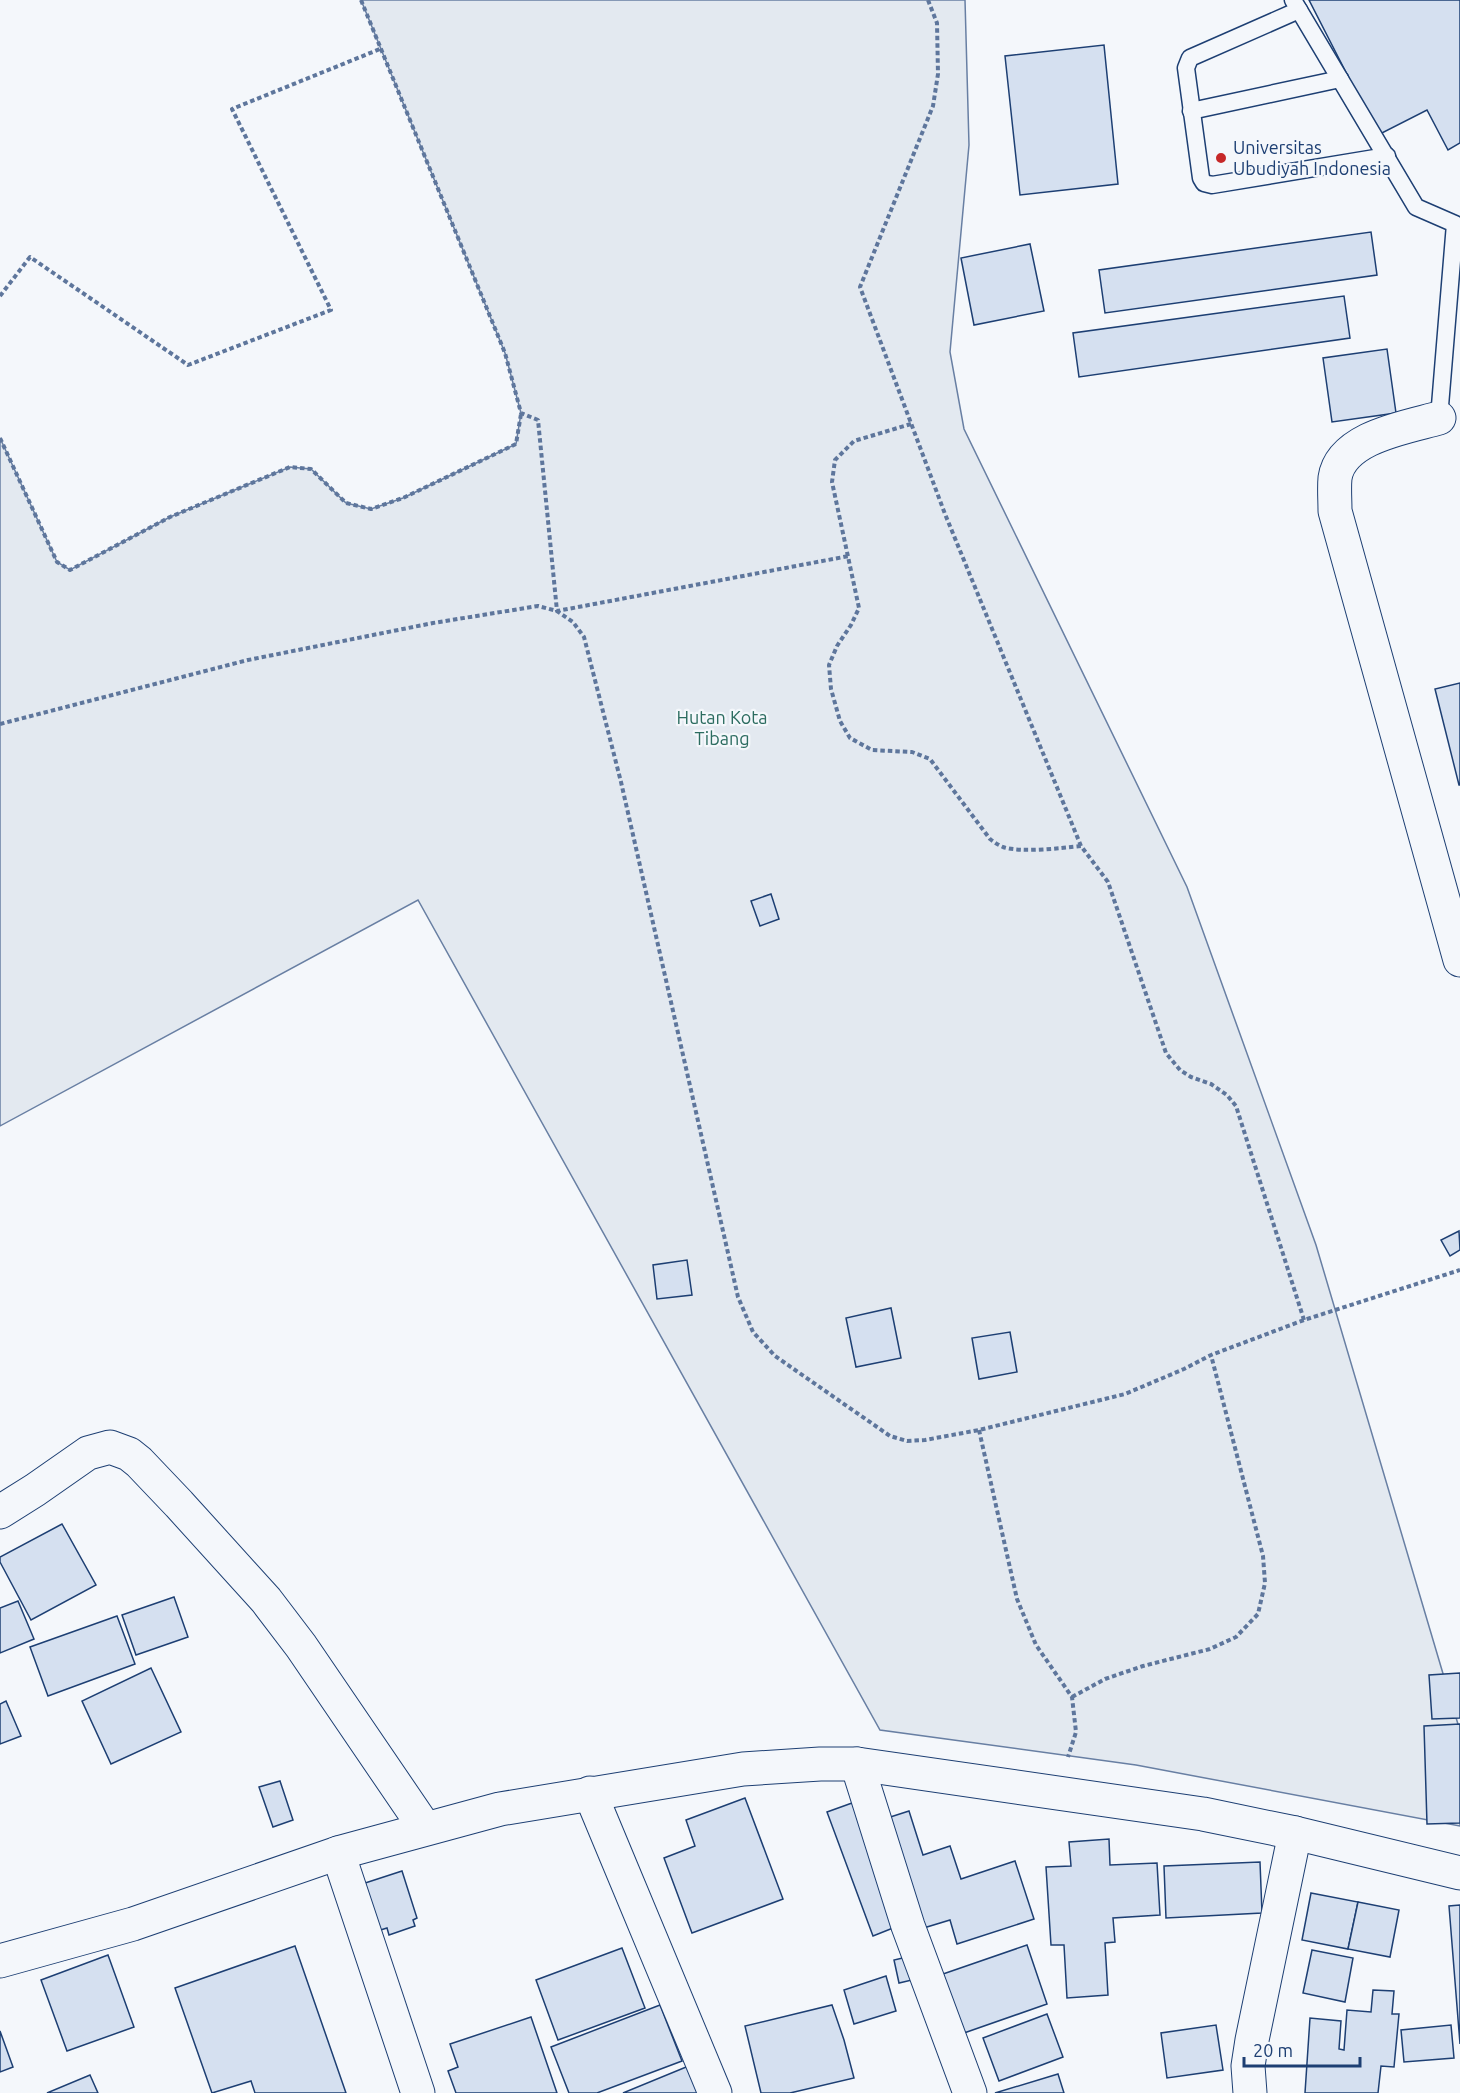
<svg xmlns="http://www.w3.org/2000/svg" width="1460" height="2093" viewBox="0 0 1460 2093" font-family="Ubuntu,sans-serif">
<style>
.green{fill:#e3e9f0;stroke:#687fa3;stroke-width:1.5}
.building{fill:#d5e0f0;stroke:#1d3f73;stroke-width:1.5}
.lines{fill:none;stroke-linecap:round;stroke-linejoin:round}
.lane-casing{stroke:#1d3f73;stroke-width:19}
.street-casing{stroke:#1d3f73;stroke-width:35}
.secondary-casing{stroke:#1d3f73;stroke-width:35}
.path{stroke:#5e769c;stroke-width:4;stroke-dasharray:4.5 3;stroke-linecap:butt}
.lane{stroke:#f4f7fb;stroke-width:16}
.street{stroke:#f4f7fb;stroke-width:33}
.secondary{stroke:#f4f7fb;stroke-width:33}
.poi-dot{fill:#c62828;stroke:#f4f7fb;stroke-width:2}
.labels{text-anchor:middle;stroke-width:4.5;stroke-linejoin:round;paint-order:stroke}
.poi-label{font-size:18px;fill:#1d3f73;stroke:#f4f7fb;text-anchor:start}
.park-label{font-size:18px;fill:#2c6c60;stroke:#f4f7fb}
</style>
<rect width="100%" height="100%" fill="#f4f7fb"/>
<!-- green -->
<path class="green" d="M361,0H965L969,145L950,352L964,429L1187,887L1316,1245L1460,1731V1826L1136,1765L880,1730L418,900L0,1126V438L57,562L70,570L170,517L290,467L311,469L346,503L371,509L403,498L516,444L521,413L505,353Z"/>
<!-- building -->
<g class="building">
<path d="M1309,0H1460V143L1448,150L1427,110L1378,135Z"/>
<path d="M1104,45L1118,184L1020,195L1005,56Z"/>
<path d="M1371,232L1377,275L1105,313L1099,270Z"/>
<path d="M1030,244L1044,311L974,325L961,258Z"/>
<path d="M1344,296L1350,338L1079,377L1073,333Z"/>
<path d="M1387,349L1396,413L1332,422L1323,358Z"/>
<path d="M1460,683V785H1459L1435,689Z"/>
<path d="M771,894L779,919L760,926L751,901Z"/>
<path d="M1459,1231L1460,1250L1450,1256L1441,1240Z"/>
<path d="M687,1260L692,1295L657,1299L653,1265Z"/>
<path d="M891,1308L901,1358L856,1367L846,1318Z"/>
<path d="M1010,1332L1017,1372L979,1379L972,1338Z"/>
<path d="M62,1524L96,1585L31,1620L0,1562V1557Z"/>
<path d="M174,1597L188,1637L136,1655L122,1615Z"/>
<path d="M18,1601L34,1639L0,1653V1608Z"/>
<path d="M117,1616L135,1664L48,1696L30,1647Z"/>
<path d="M151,1668L181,1732L111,1764L82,1701Z"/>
<path d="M1460,1673V1718L1432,1719L1429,1675Z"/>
<path d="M6,1701L21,1736L0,1744V1704Z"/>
<path d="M1460,1724V1823L1427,1824L1424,1726Z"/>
<path d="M280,1781L293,1820L273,1827L259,1787Z"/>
<path d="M745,1798L783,1899L692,1933L664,1858L695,1846L686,1820Z"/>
<path d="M852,1803L898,1926L873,1936L827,1812Z"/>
<path d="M909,1811L923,1855L950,1846L961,1879L1015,1861L1034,1919L957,1944L950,1920L917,1930L881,1820Z"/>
<path d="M1109,1839L1110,1865L1157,1863L1160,1915L1113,1918L1115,1942L1105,1943L1108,1995L1067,1998L1064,1945H1051L1046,1867L1071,1866L1069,1842Z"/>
<path d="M1260,1862L1262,1913L1166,1918L1164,1866Z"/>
<path d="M402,1871L417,1918L413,1920L415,1926L389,1935L387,1928L374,1932L359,1885Z"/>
<path d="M1311,1893L1358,1902L1348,1949L1302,1940Z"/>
<path d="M1358,1902L1399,1910L1390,1957L1348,1949Z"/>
<path d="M1460,1905V2044L1449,1906Z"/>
<path d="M1027,1945L1047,2004L964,2033L943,1974Z"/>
<path d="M295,1946L346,2093H255L251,2081L212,2093L175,1988Z"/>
<path d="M622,1948L645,2008L558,2040L536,1980Z"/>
<path d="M1312,1950L1353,1958L1345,2002L1303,1993Z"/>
<path d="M108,1955L134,2027L67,2051L41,1980Z"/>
<path d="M907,1957L912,1980L899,1983L894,1960Z"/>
<path d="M886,1976L896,2011L854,2024L844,1990Z"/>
<path d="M1373,1990L1394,1991L1392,2014H1399L1394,2067L1381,2066L1378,2093H1305L1310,2018L1341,2021L1339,2049L1344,2050L1347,2010L1371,2012Z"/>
<path d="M660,2005L682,2061L597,2093H569L551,2047Z"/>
<path d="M832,2005L844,2040L854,2078L790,2093H761L745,2026Z"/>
<path d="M1047,2014L1063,2057L999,2081L983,2038Z"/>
<path d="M531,2017L557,2093H456L448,2071L458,2067L450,2044Z"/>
<path d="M1216,2025L1223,2070L1167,2078L1161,2033Z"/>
<path d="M1451,2025L1454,2058L1404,2062L1401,2030Z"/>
<path d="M0,2031L13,2067L0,2072Z"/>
<path d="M691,2065L703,2093H623Z"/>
<path d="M1058,2074L1064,2093H995Z"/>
<path d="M90,2075L98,2093H47Z"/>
</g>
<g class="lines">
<!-- lane casing -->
<g class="lane-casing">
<g id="lane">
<path d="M1293,0L1416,207L1455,224L1439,418"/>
<path d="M1299,10L1190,58L1186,68L1201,178L1204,183L1212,185L1387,156"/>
<path d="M1191,111L1340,79"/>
</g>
</g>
<!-- street casing -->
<g class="street-casing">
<g id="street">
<path d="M1439,418C1407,427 1341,437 1335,478C1334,488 1335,500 1335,511L1460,960"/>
<path d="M0,1512L35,1490L88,1453L110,1447L129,1454L139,1462L179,1504L266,1600L301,1646L425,1828"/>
<path d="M857,1764L908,1926L970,2093"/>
<path d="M590,1793L715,2093"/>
<path d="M338,1853L418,2093"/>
<path d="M1250,2093L1248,2066L1252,2040L1295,1833"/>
</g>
</g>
<!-- secondary casing -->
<g class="secondary-casing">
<path id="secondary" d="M0,1961L133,1924L338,1853L500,1809L743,1769L820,1764H857L1203,1814L1295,1833L1460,1873"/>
</g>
<!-- path -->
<g class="path">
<path d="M361,0L505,353L521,413L538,420L557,611L849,556"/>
<path d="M928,0L937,23L938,74L933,106L860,287L945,514L1081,846L1108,882L1166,1053L1180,1070L1191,1077L1211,1084L1227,1095L1236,1106L1304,1320"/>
<path d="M0,296L30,257L188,365L331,310L232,109L380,49"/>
<path d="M911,424L854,441L835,460L832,482L859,608L851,625L837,646L829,665L831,689L840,721L850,738L872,750L912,752L930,759L990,839C994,842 998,845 1003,847C1021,853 1062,848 1081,846"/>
<path d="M0,438L57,562L70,570L170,517L290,467L311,469L346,503L371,509L403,498L516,444L521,414"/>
<path d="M0,724L248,660L433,623L538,606L557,611L573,622L584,637L621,782L738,1297L753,1332L775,1356L890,1436L907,1441L925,1440L979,1430L1125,1394L1184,1369L1211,1355L1304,1320L1460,1270"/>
<path d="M979,1430L1017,1599L1036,1645L1072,1697L1076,1732L1068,1757"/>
<path d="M1072,1697L1105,1679L1143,1666L1210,1649L1236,1637L1258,1614L1265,1583L1263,1556L1211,1355"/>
</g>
<!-- lane -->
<use href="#lane" class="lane"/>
<!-- street -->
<use href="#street" class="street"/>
<!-- secondary -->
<use href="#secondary" class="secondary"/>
</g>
<!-- markers -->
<circle class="poi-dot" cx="1221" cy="158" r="6"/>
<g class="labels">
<!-- poi labels -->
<g class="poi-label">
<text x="1233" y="154">Universitas<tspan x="1233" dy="21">Ubudiyah Indonesia</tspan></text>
</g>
<!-- park labels -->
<g class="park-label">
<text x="722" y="724">Hutan Kota<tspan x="722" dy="21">Tibang</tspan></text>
</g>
</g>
<!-- scale -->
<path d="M1244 2057v9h116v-9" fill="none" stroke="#1d3f73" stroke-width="3"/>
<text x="1253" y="2057" font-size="18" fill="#1d3f73" stroke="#f4f7fb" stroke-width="4.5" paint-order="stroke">20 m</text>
</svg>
